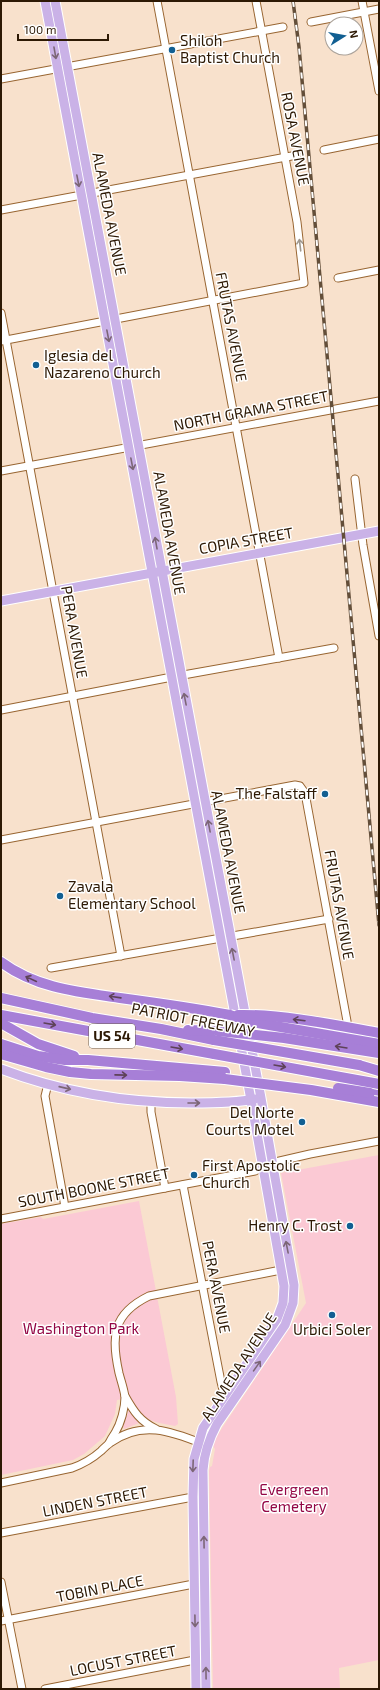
<svg xmlns="http://www.w3.org/2000/svg" width="380" height="1690" viewBox="0 0 380 1690" font-family="'Exo 2',sans-serif">
<style>
.green{fill:#fbc9d4}
.lines{fill:none;stroke-linecap:round;stroke-linejoin:round}
.minor-casing{stroke:#986531;stroke-width:9}
.major-casing{stroke:#fff;stroke-width:11}
.highway-casing{stroke:#fff;stroke-width:12}
.minor{stroke:#fff;stroke-width:7}
.major{stroke:#cab2e7;stroke-width:9}
.highway{stroke:#a77fd7;stroke-width:10}
.rail-casing{stroke:#634e39;stroke-width:3.5}
.rail{stroke:#fff;stroke-width:2;stroke-dasharray:6;stroke-linecap:butt}
.highway-bridge-casing{stroke:#fff;stroke-width:12;stroke-linecap:butt}
.highway-bridge{stroke:#a77fd7;stroke-width:10}
.oneway{stroke:#7c6676}
.oneway2{stroke:#a0988e}
.oneway3{stroke:#5e4258}
.poi-dot{fill:#115f92;stroke:#fff;stroke-width:1.5}
.labels{text-anchor:middle;stroke-width:3;stroke-linejoin:round;paint-order:stroke}
.shield{fill:#fff;stroke:#6c5e4f;stroke-width:1}
.shield-label{font-size:14px;font-weight:bold;fill:#2d1904}
.poi-label{font-size:15px;fill:#2d1904;stroke:#fff;text-anchor:start}
.street-label{font-size:15px;fill:#2d1904;stroke:#fff}
.park-label{font-size:15px;fill:#930645;stroke:#fff}
</style>
<rect width="100%" height="100%" fill="#f8e1cc"/>
<!-- green -->
<g class="green">
<path d="M379,1155V1660L339,1668L340,1689H213L209,1471L210,1467L212,1466L215,1449L213,1446L214,1440L306,1303L281,1173Z"/>
<path d="M139,1201L176,1397L178,1424L175,1426C148,1421 146,1421 129,1398L117,1400L115,1414L105,1436L84,1454L73,1460L1,1475V1224L41,1217L43,1219Z"/>
<path d="M129,1409L139,1423L124,1429L123,1426Z"/>
</g>
<g class="lines">
<!-- minor casing -->
<g class="minor-casing">
<g id="minor">
<path d="M157,1L279,658"/>
<path d="M362,1L379,91"/>
<path d="M311,22L379,9"/>
<path d="M1,79L283,27"/>
<path d="M324,150L379,139"/>
<path d="M1,210L297,155"/>
<path d="M338,278L379,270"/>
<path d="M1,313L121,956"/>
<path d="M1,341L304,283L297,222L256,1"/>
<path d="M1,471L379,401"/>
<path d="M355,479L363,545L379,636"/>
<path d="M1,710L172,677L334,648"/>
<path d="M1,840L295,785L300,786L305,793L347,1021"/>
<path d="M51,968L329,919"/>
<path d="M48,1084L45,1096L65,1207"/>
<path d="M151,1102V1112L165,1188"/>
<path d="M183,1185L221,1382L223,1390L230,1395"/>
<path d="M1,1219L255,1171L271,1163L310,1154L379,1141"/>
<path d="M125,1396C134,1412 140,1421 156,1429"/>
<path d="M109,1443C111,1439 113,1436 115,1433C121,1423 125,1408 125,1397C124,1389 121,1381 119,1373C111,1337 112,1314 149,1296L281,1270"/>
<path d="M1,1483L72,1468C83,1464 92,1459 101,1451C104,1448 107,1445 110,1443C141,1420 171,1431 203,1444"/>
<path d="M1,1533L193,1497"/>
<path d="M1,1582L22,1689"/>
<path d="M1,1621L199,1583"/>
<path d="M45,1689L200,1659"/>
</g>
</g>
<!-- major casing -->
<g class="major-casing">
<g id="major">
<path d="M45,1L251,1100L284,1286L283,1303L277,1319L203,1428L194,1459L193,1497L196,1689"/>
<path d="M55,1L261,1098L294,1285L293,1303L285,1325L217,1424C209,1439 204,1453 203,1470L206,1689"/>
<path d="M1,601L379,531"/>
<path d="M1,1069C61,1092 127,1103 192,1103C212,1103 235,1103 255,1099"/>
</g>
</g>
<!-- highway casing -->
<g class="highway-casing">
<g id="highway">
<path d="M1,962C36,988 78,992 120,998C157,1003 193,1008 230,1015"/>
<path d="M1,998L92,1018L161,1029L214,1040"/>
<path d="M1,1015L214,1054"/>
<path d="M1,1023L38,1044L74,1056"/>
<path d="M188,1030L218,1031"/>
<path d="M1,1044L38,1056L65,1060H88L225,1072"/>
<path d="M1,1054L46,1067L70,1072L91,1074L180,1076L225,1079"/>
<path d="M359,1065L379,1071"/>
<path d="M370,1093L379,1095"/>
</g>
</g>
<!-- minor -->
<use href="#minor" class="minor"/>
<!-- major -->
<use href="#major" class="major"/>
<!-- highway -->
<use href="#highway" class="highway"/>
<!-- rail casing -->
<g class="rail-casing">
<path id="rail" d="M293,1L299,47L379,925"/>
</g>
<!-- rail -->
<use href="#rail" class="rail"/>
<!-- highway-bridge casing -->
<g class="highway-bridge-casing">
<g id="highway-bridge">
<path d="M230,1015L252,1022L379,1044"/>
<path d="M238,1015C283,1014 335,1025 379,1033"/>
<path d="M218,1031L284,1038L379,1053"/>
<path d="M214,1040L359,1065"/>
<path d="M214,1054L379,1084"/>
<path d="M225,1079L311,1090L379,1102"/>
<path d="M338,1088L370,1093"/>
</g>
</g>
<!-- highway-bridge -->
<use href="#highway-bridge" class="highway-bridge"/>
</g>
<!-- one-way arrows -->
<defs><path id="oneway-shaft" d="M-6 0H5M1.5-3L5.5 0L1.5 3" fill="none" stroke-width="1.6" stroke-linecap="round" stroke-linejoin="round"/></defs>
<g class="oneway">
<use href="#oneway-shaft" transform="translate(55 53) rotate(80)"/>
<use href="#oneway-shaft" transform="translate(78 181) rotate(79)"/>
<use href="#oneway-shaft" transform="translate(108 336) rotate(79)"/>
<use href="#oneway-shaft" transform="translate(132 464) rotate(79)"/>
<use href="#oneway-shaft" transform="translate(156 543) rotate(-100)"/>
<use href="#oneway-shaft" transform="translate(185 699) rotate(-101)"/>
<use href="#oneway-shaft" transform="translate(209 826) rotate(-101)"/>
<use href="#oneway-shaft" transform="translate(233 954) rotate(-101)"/>
<use href="#oneway-shaft" transform="translate(65 1088) rotate(13)"/>
<use href="#oneway-shaft" transform="translate(194 1103)"/>
<use href="#oneway-shaft" transform="translate(287 1247) rotate(-101)"/>
<use href="#oneway-shaft" transform="translate(257 1366) rotate(-55)"/>
<use href="#oneway-shaft" transform="translate(193 1466) rotate(92)"/>
<use href="#oneway-shaft" transform="translate(204 1542) rotate(-91)"/>
<use href="#oneway-shaft" transform="translate(195 1621) rotate(89)"/>
<use href="#oneway-shaft" transform="translate(206 1673) rotate(-91)"/>
</g>
<use class="oneway2" href="#oneway-shaft" transform="translate(300 245) rotate(-97)"/>
<g class="oneway3">
<use href="#oneway-shaft" transform="translate(31 979) rotate(-155)"/>
<use href="#oneway-shaft" transform="translate(115 997) rotate(-172)"/>
<use href="#oneway-shaft" transform="translate(299 1020) rotate(-173)"/>
<use href="#oneway-shaft" transform="translate(50 1024) rotate(10)"/>
<use href="#oneway-shaft" transform="translate(341 1047) rotate(-171)"/>
<use href="#oneway-shaft" transform="translate(177 1048) rotate(10)"/>
<use href="#oneway-shaft" transform="translate(280 1066) rotate(10)"/>
<use href="#oneway-shaft" transform="translate(121 1075) rotate(1)"/>
</g>
<!-- markers -->
<g class="poi-dot">
<circle cx="172" cy="50" r="4"/>
<circle cx="36" cy="365" r="4"/>
<circle cx="325" cy="794" r="4"/>
<circle cx="60" cy="896" r="4"/>
<circle cx="302" cy="1122" r="4"/>
<circle cx="194" cy="1175" r="4"/>
<circle cx="350" cy="1226" r="4"/>
<circle cx="332" cy="1315" r="4"/>
</g>
<g class="labels">
<!-- shield labels -->
<rect class="shield" x="89" y="1024" width="46" height="24" rx="3"/>
<g class="shield-label">
<text x="112" y="1041">US 54</text>
</g>
<!-- poi labels -->
<g class="poi-label">
<text x="180" y="46">Shiloh<tspan x="180" dy="17">Baptist Church</tspan></text>
<text x="44" y="361">Iglesia del<tspan x="44" dy="17">Nazareno Church</tspan></text>
<text x="317" y="799" text-anchor="end">The Falstaff</text>
<text x="68" y="892">Zavala<tspan x="68" dy="17">Elementary School</tspan></text>
<text x="294" y="1118" text-anchor="end">Del Norte<tspan x="294" dy="17">Courts Motel</tspan></text>
<text x="202" y="1171">First Apostolic<tspan x="202" dy="17">Church</tspan></text>
<text x="342" y="1231" text-anchor="end">Henry C. Trost</text>
<text x="332" y="1335" text-anchor="middle">Urbici Soler</text>
</g>
<!-- street labels -->
<g class="street-label">
<text transform="translate(295 139) rotate(79)" y="5">ROSA AVENUE</text>
<text transform="translate(109 214) rotate(79)" y="5">ALAMEDA AVENUE</text>
<text transform="translate(231 327) rotate(79)" y="5">FRUTAS AVENUE</text>
<text transform="translate(251 411) rotate(-11)" y="5">NORTH GRAMA STREET</text>
<text transform="translate(169 533) rotate(80)" y="5">ALAMEDA AVENUE</text>
<text transform="translate(246 541) rotate(-10)" y="5">COPIA STREET</text>
<text transform="translate(74 632) rotate(80)" y="5">PERA AVENUE</text>
<text transform="translate(228 852) rotate(79)" y="5">ALAMEDA AVENUE</text>
<text transform="translate(339 905) rotate(80)" y="5">FRUTAS AVENUE</text>
<text transform="translate(193 1020) rotate(11)" y="5">PATRIOT FREEWAY</text>
<text transform="translate(94 1188) rotate(-11)" y="5">SOUTH BOONE STREET</text>
<text transform="translate(216 1287) rotate(79)" y="5">PERA AVENUE</text>
<text transform="translate(239 1367) rotate(-57)" y="5">ALAMEDA AVENUE</text>
<text transform="translate(95 1502) rotate(-11)" y="5">LINDEN STREET</text>
<text transform="translate(100 1589) rotate(-11)" y="5">TOBIN PLACE</text>
<text transform="translate(123 1661) rotate(-11)" y="5">LOCUST STREET</text>
</g>
<!-- park labels -->
<g class="park-label">
<text x="81" y="1334">Washington Park</text>
<text x="294" y="1495">Evergreen<tspan x="294" dy="17">Cemetery</tspan></text>
</g>
</g>
<!-- border -->
<rect width="380" height="1690" fill="none" stroke="#2d1904" stroke-width="4"/>
<!-- north arrow -->
<g transform="translate(344 36) rotate(79)"><circle r="19" fill="#ffffff" stroke="#aba39b"/>
<path d="M0-3L7 15L0 10L-7 15Z" fill="#115f92"/>
<text y="-6" font-size="11" font-weight="bold" text-anchor="middle" fill="#2d1904">N</text>
</g>
<!-- scale -->
<path d="M18 34v6h90v-6" fill="none" stroke="#2d1904" stroke-width="2"/>
<text x="24" y="34" font-size="12" fill="#2d1904" stroke="#ffffff" stroke-width="3" paint-order="stroke">100 m</text>
</svg>
